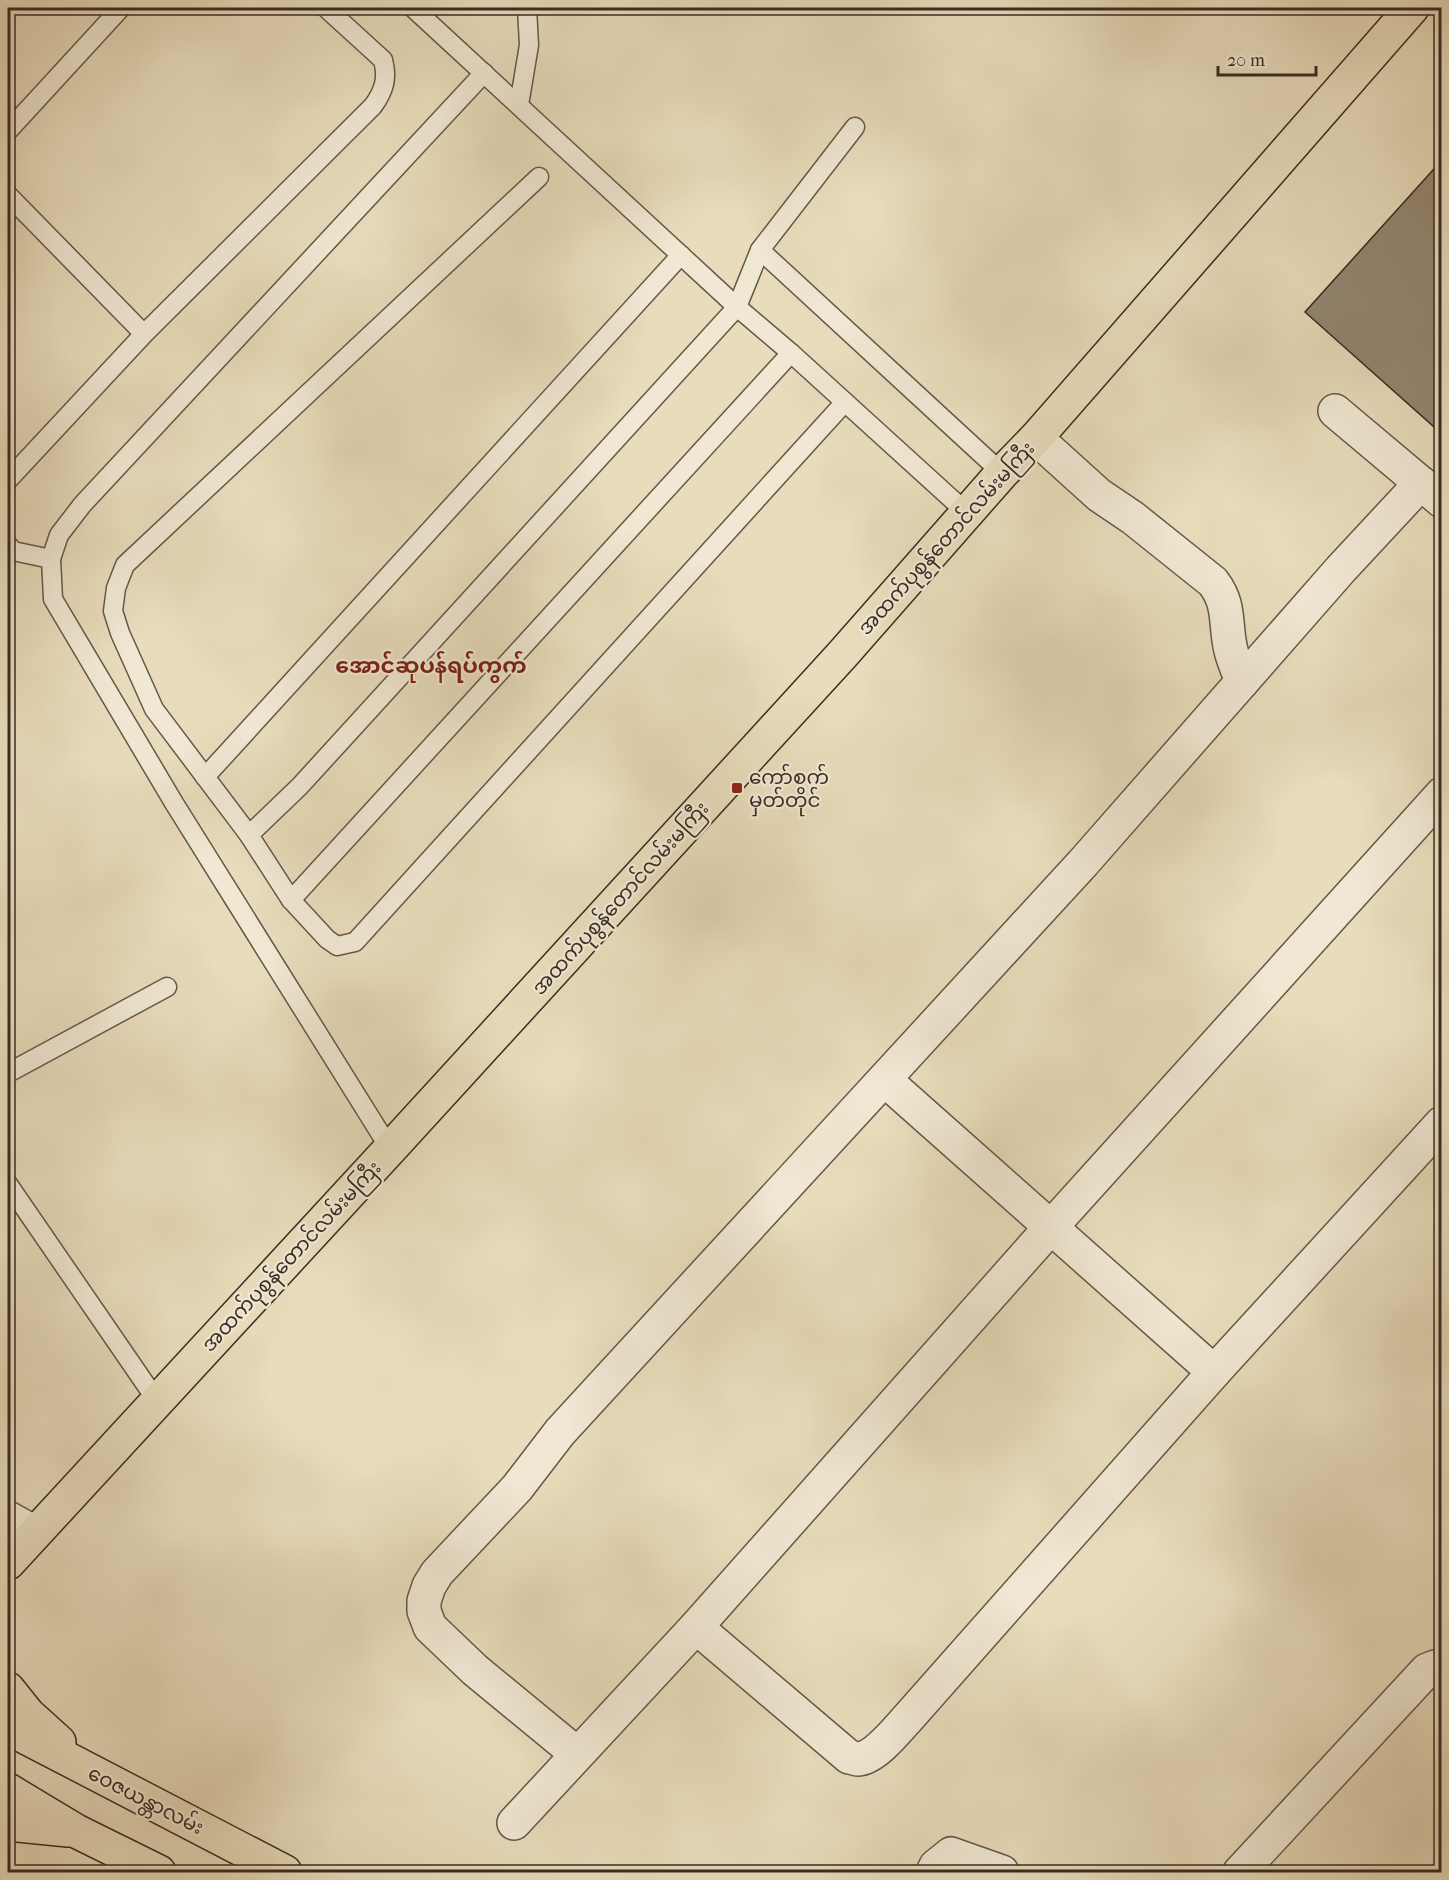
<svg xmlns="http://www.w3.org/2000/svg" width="1449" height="1880" viewBox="0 0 1449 1880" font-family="'IM FELL French Canon','Noto Sans Myanmar',serif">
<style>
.building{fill:#948873;stroke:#382c23;stroke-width:1.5}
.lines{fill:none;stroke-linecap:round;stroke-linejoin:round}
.service-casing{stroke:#645849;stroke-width:21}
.minor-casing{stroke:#645849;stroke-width:36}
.primary-casing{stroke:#382c23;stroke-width:36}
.service{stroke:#f0e8d3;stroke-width:18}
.minor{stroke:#f0e8d3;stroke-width:33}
.primary{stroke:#e8dcbc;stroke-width:33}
.poi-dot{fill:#8f2418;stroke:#f0e8d3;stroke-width:2}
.labels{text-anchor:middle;stroke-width:4.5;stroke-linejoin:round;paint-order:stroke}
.street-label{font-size:20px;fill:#382c23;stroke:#f0e8d3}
.poi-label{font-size:20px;fill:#382c23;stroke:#f0e8d3;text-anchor:start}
.quarter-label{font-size:22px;font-weight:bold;fill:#7a1f14;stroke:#f0e8d3}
</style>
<rect width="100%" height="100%" fill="#e8dcbc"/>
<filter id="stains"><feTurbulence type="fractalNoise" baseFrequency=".00333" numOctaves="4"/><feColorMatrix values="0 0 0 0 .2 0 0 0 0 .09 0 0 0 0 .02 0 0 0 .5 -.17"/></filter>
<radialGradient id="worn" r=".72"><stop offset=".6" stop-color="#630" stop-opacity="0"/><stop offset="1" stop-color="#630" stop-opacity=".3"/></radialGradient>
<!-- building -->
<path class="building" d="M1442,160V434L1305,312Z"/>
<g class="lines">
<!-- service casing -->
<g class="service-casing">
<g id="service">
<path d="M413,8L737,307L791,353L967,513"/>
<path d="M519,105L529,45L527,8"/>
<path d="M8,131L121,8"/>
<path d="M8,195L144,334"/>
<path d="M760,250L1002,473"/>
<path d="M791,353L291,900L249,835L300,786L737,307L760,250L855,127"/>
<path d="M8,480L144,334L373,106C384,91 388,78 383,60L326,8"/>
<path d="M8,545L13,551L51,559"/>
<path d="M205,777L681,255"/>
<path d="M249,835L154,709L120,633L113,611L116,588L125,565L539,177"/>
<path d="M291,900L327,939L337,946L355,942L845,402"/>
<path d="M8,1073L167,987"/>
<path d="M390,1149L174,803L53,599L51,559L59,535L82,505L484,73"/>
<path d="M8,1184L157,1401"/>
</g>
</g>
<!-- minor casing -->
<g class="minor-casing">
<g id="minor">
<path d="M1335,411L1442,501"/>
<path d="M1036,438L1099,495L1133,518L1213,582C1230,604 1225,621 1230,646C1232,658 1238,670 1242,682"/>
<path d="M885,1080L1214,1372"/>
<path d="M8,1518L35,1533"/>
<path d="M696,1627L849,1757C852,1757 855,1759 858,1759C875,1758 897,1730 908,1718L1214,1372L1442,1123"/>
<path d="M577,1754L475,1670L430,1627L424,1611V1601L429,1586L437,1573L517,1488L560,1432L1083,863L1341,569L1421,483"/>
<path d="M514,1823L696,1627L1051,1227L1442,794"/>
<path d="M933,1872L936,1866L951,1854L1002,1872"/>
<path d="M1240,1872L1427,1670L1435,1667L1442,1668"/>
</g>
</g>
<!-- primary casing -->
<g class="primary-casing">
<g id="primary">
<path d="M8,1563L390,1149L842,655L1002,473L1036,438L1412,8"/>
<path d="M8,1689L28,1714L59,1742"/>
<path d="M8,1728L285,1872"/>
<path d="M8,1790L76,1831L159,1872"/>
<path d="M8,1824L68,1830"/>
</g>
</g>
<!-- service -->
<use href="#service" class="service"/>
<!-- minor -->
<use href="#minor" class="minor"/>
<!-- primary -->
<use href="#primary" class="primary"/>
</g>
<!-- markers -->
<rect class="poi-dot" x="731" y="782" width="12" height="12" rx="3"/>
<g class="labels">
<!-- street labels -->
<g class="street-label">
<text transform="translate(946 538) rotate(-48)" y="7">အထက်ပုစွန်တောင်လမ်းမကြီး</text>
<text transform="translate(620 898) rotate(-48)" y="7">အထက်ပုစွန်တောင်လမ်းမကြီး</text>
<text transform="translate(291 1256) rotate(-47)" y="7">အထက်ပုစွန်တောင်လမ်းမကြီး</text>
<text transform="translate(146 1800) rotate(27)" y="7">ဝေဇယန္တာလမ်း</text>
</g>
<!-- poi labels -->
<g class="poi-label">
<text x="749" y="784">ကော်စက်<tspan x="749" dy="23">မှတ်တိုင်</tspan></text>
</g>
<!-- quarter labels -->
<g class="quarter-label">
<text x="431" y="673">အောင်ဆုပန်ရပ်ကွက်</text>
</g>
</g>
<!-- margin -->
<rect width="1449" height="1880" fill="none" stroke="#e8dcbc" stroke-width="30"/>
<rect x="9" y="9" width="1431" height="1862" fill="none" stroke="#382c23" stroke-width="3"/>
<rect x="15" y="15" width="1419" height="1850" fill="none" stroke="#382c23" stroke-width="1.5"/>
<!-- scale -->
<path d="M1218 66v9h98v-9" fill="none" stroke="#382c23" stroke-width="3"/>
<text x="1227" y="66" font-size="18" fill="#382c23" stroke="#f0e8d3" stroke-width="4.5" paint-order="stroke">20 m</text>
<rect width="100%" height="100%" filter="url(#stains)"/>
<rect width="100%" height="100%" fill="url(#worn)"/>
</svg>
